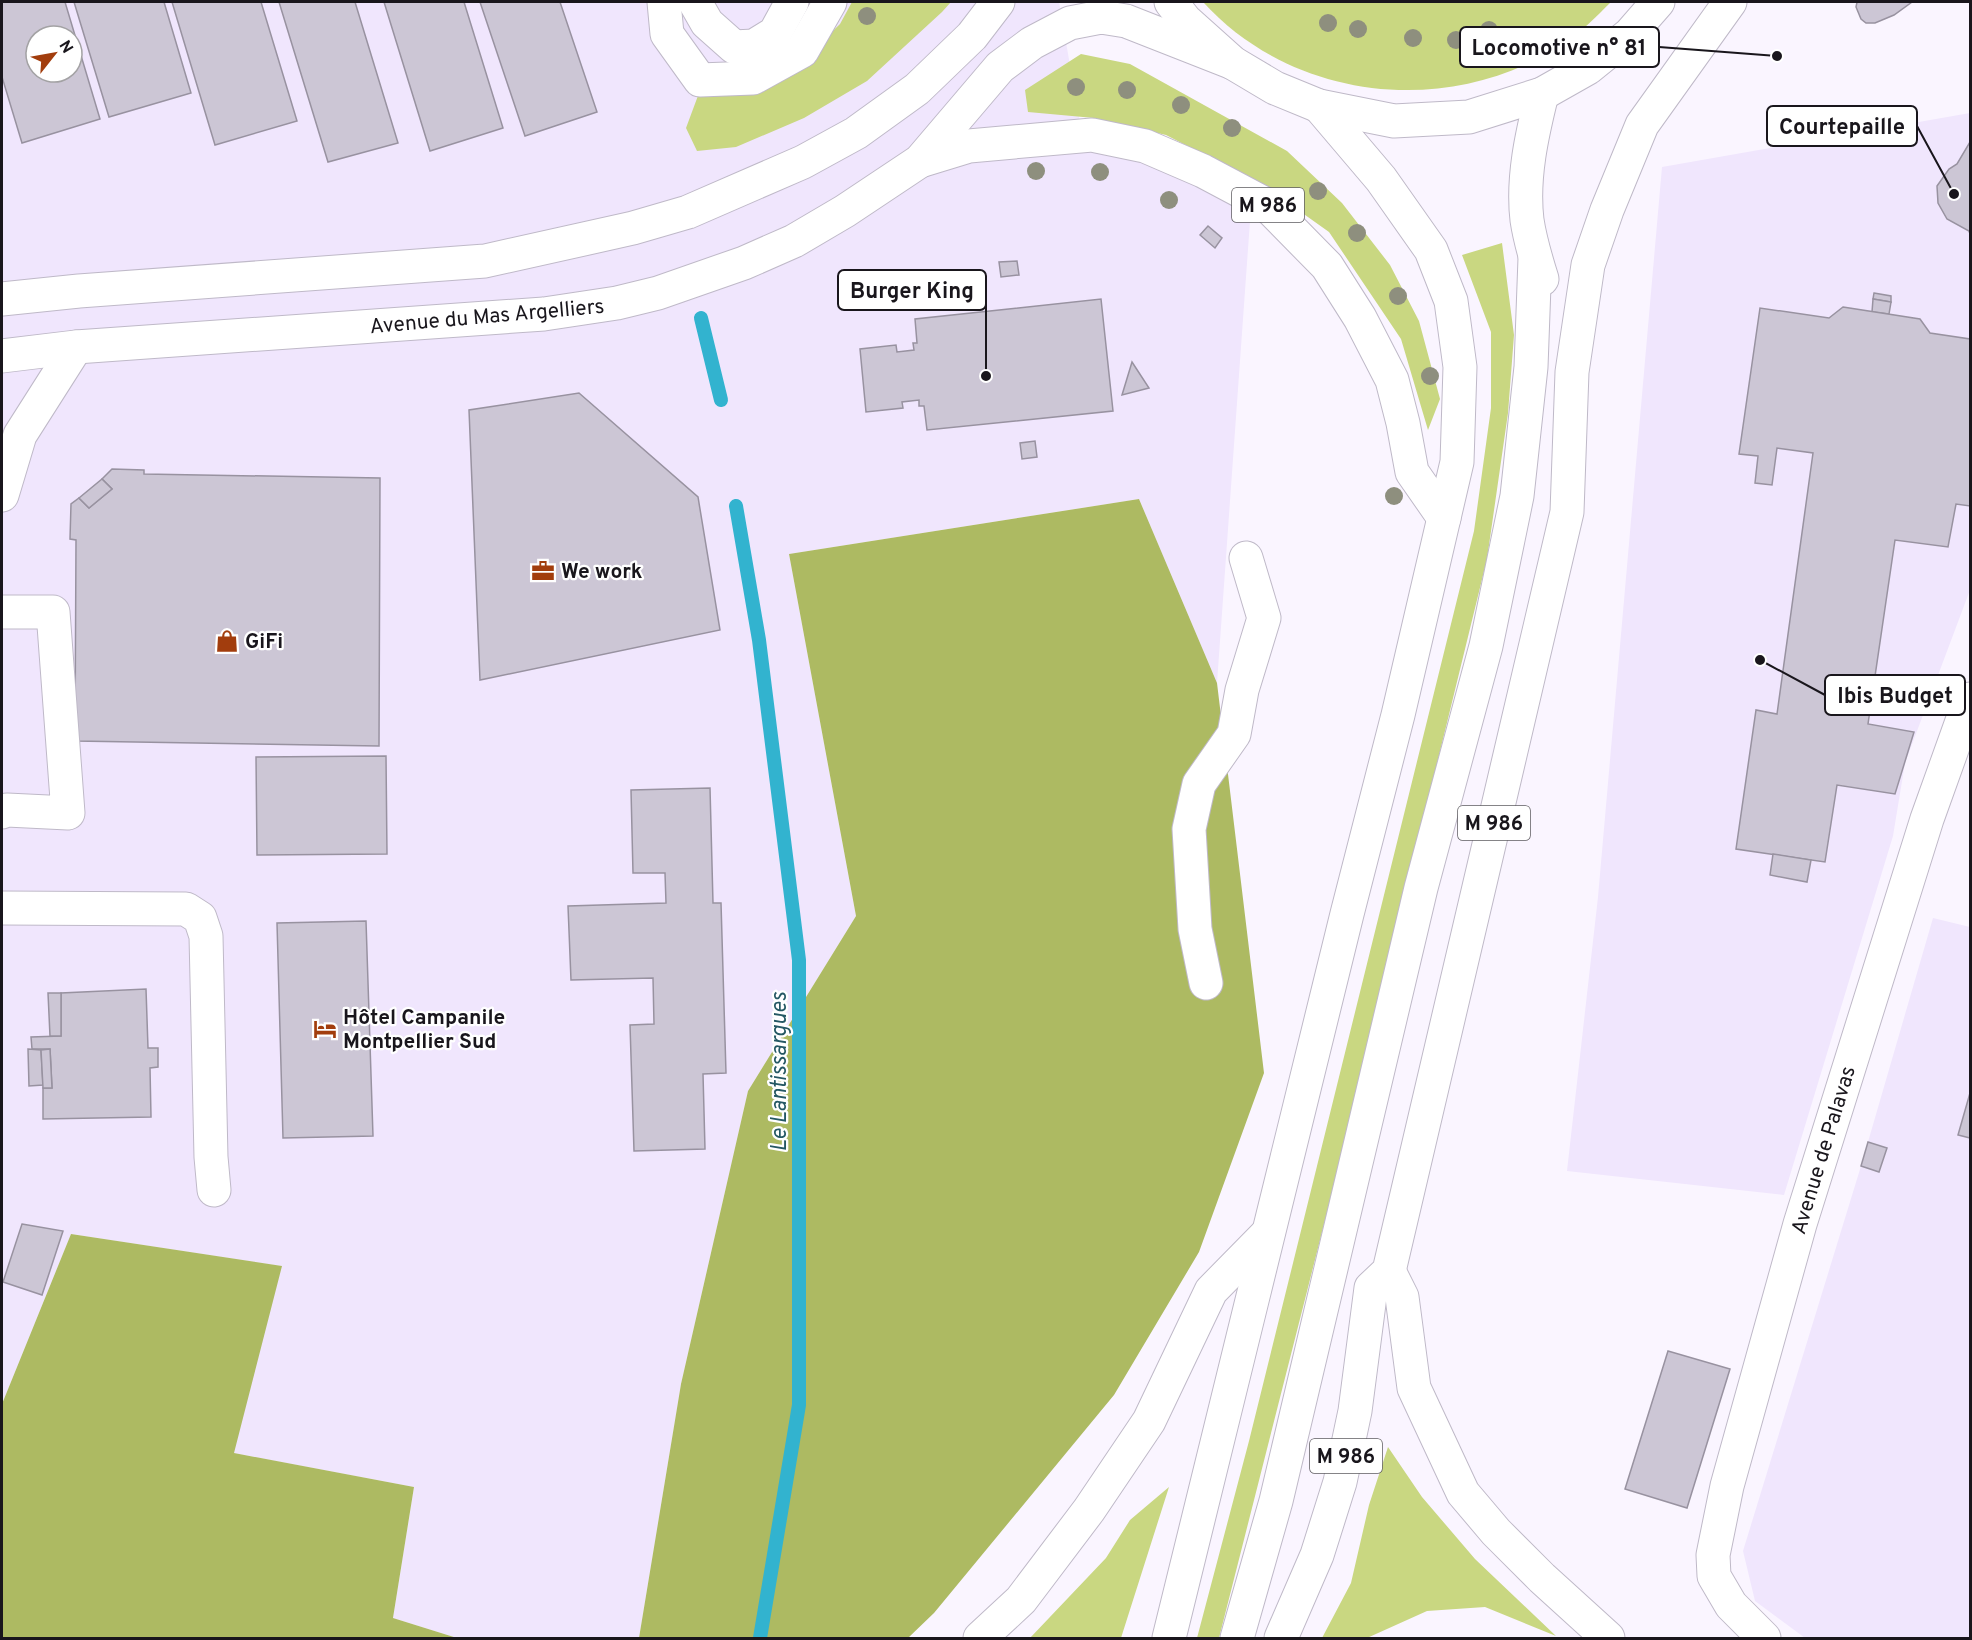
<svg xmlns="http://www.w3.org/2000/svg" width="1972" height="1640" viewBox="0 0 1972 1640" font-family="Overpass,sans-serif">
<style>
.built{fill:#f0e6fd;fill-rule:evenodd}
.green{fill:#c9d781}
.forest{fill:#adba62}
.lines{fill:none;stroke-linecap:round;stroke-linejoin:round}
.stream{stroke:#32b3cf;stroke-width:14}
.building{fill:#ccc6d5;stroke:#9892a0;stroke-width:1.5;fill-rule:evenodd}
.minor-casing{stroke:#bfb9c8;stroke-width:35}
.major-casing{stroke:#bfb9c8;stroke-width:35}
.highway-casing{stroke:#bfb9c8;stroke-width:35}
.minor{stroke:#fff;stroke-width:33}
.major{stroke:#fff;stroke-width:33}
.highway{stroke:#fff;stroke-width:33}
.tree{fill:#8e8f7e}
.labels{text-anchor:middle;stroke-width:4.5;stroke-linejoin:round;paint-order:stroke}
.shield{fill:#fff;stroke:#5e5c60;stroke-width:1.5}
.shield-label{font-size:20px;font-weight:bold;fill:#19161c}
.street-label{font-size:21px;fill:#19161c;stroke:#fff}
.poi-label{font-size:21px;font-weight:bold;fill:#19161c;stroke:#fff;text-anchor:start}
.water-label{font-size:22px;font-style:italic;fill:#255864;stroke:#fff}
.leader{fill:none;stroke:#19161c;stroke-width:2}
.callout-dot{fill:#19161c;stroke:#fff;stroke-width:2}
.callout{fill:#fff;stroke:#19161c;stroke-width:2}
.callout-label{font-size:22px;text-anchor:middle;font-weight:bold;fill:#19161c}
</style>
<rect width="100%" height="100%" fill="#faf5ff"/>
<!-- built -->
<g class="built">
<path d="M2,2H1059L1083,140L1252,193L1217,683L1139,499L789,554L856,916L748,1091L681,1384L639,1638H457L393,1618L414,1487L233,1453L281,1266L71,1234L2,1404ZM36,36H72V72H36Z"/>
<path d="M1970,113V590L1905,763L1893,836L1784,1195L1567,1171L1598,897L1662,167Z"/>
<path d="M1933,918L1970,927V1638H1805L1755,1601L1743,1551L1861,1166Z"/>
</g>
<!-- green -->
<g class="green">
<path d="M852,2H951L942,12L867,81L804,118L736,147L697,151L686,128L699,93L797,66L840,24Z"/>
<path d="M1203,2H1611C1596,17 1581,32 1563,44C1451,118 1294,102 1203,2Z"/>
<path d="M1081,54L1130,64L1287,151L1342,203L1390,265L1419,321L1440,399L1428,430L1401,339L1329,232L1260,183L1166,135L1094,118L1028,112L1025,90Z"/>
<path d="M1502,243L1514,335L1508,413L1487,559L1335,1181L1219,1638H1197L1249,1441L1474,531L1491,408V332L1462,255Z"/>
<path d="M1388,1447L1422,1497L1475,1559L1556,1636L1485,1607L1427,1611L1367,1638H1322L1351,1583L1369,1505Z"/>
<path d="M1169,1487L1121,1638H1030L1106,1558L1130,1520Z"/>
</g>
<!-- forest -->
<g class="forest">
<path d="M1139,499L1217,683L1264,1073L1199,1252L1114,1395L934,1613L908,1638H639L681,1384L748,1091L856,916L789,554Z"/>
<path d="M71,1234L282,1266L234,1453L414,1487L393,1618L457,1638H2V1404Z"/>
</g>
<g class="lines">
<!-- stream -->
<g class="stream">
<path d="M701,318L721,400"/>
<path d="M736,506L759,640L799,960V1405L760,1638"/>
</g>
</g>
<!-- building -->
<g class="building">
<path d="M2,2H65L100,119L22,143L2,77ZM36,36H72V72H36Z"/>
<path d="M74,2H164L191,93L109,117Z"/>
<path d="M172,2H261L297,121L215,145Z"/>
<path d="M279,2H355L398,143L328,162Z"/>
<path d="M384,2H464L503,128L430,151Z"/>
<path d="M480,2H560L597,112L525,136Z"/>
<path d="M1857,2H1912L1894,15L1875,23H1866L1861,19L1856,7Z"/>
<path d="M1970,142V234L1969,231L1947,219L1938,203L1937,186L1949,169L1957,164Z"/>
<path d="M1208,226L1222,238L1215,248L1200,235Z"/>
<path d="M1017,261L1019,275L1001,277L999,262Z"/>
<path d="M1874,293L1891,296V302L1873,299Z"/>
<path d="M1101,299L1113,411L927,430L924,406H919V400L902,402L903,408L866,412L860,349L896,345L897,352L914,350L913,343H917L915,319Z"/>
<path d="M1873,299L1891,302L1889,314L1872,312Z"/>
<path d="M1843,307L1920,319L1930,333L1970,339V506L1956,504L1948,547L1895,540L1868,724L1914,732L1895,794L1837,785L1825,862L1736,849L1756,710L1777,714L1813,453L1777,448L1772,485L1755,483L1758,456L1739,454L1760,308L1829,318Z"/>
<path d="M1132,362L1149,388L1122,395Z"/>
<path d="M579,393L698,497L720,630L480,680L469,410Z"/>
<path d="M1035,441L1037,457L1022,459L1020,443Z"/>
<path d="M112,469L144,470V474L380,478L379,746L75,741L76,540L70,539L71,504L79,498L89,508L112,489L102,479Z"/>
<path d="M102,479L112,489L89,508L79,498Z"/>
<path d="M386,756L387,854L257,855L256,757Z"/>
<path d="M710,788L713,903H721L726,1073L703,1074L705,1149L634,1151L630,1025L654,1024L653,978L571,980L568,906L666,903L665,873H633L631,790Z"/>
<path d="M1773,854L1811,860L1807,882L1770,875Z"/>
<path d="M366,921L373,1136L283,1138L277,923Z"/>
<path d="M146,989L148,1048H158V1067L150,1068L151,1117L43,1119V1088H52L50,1049H32L31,1037L61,1036V993Z"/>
<path d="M48,993H61V1036H50Z"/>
<path d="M28,1049L41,1050L43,1085L29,1086Z"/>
<path d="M50,1049L52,1088H43L41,1050Z"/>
<path d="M1970,1093V1138L1958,1135Z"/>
<path d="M1868,1142L1887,1148L1879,1172L1861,1166Z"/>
<path d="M22,1224L63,1231L42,1295L3,1282Z"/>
<path d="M1668,1351L1730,1369L1687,1508L1625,1489Z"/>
</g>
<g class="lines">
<!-- minor casing -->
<g class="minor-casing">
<g id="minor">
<path d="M664,2L667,34L700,80L753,78L802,51L830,2"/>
<path d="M695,2L707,23L734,47L754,46L775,33L792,2"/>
<path d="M2,495L20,435L76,347"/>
<path d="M2,612H53L68,813L7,810L2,812"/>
<path d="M2,908L186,909L200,918L206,936L211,1157L214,1190"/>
<path d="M1206,983L1195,929L1189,829L1199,784L1234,734L1242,690L1264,618L1246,558"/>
<path d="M1764,1638L1731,1605L1714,1576L1713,1555L1727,1486L1800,1224L1927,819L1970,699"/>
</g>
</g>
<!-- major casing -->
<g class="major-casing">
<g id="major">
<path d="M1171,2L1185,20L1233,63L1275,88L1319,106L1394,121L1469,117L1542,94L1588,68L1630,34L1658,2"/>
<path d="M1542,94C1532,134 1522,178 1527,220C1530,240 1536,260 1542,279"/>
<path d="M920,161L969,146L1092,135L1145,146L1203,171L1267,205L1327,266L1360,318L1392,380L1403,423L1412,472L1444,518"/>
<path d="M2,299L79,291L485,261L633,228L688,212L803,162L856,133L917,89L972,36L998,2"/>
<path d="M2,356L76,347L544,314L617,303L658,293L744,263L794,241L845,211L920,161L1000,67L1032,43L1070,23L1101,17L1126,21L1233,63"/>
<path d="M1169,1638L1347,914L1398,715L1457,462L1460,367L1451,301L1431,250L1381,179L1319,106"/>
<path d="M1237,1638L1276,1501L1421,888L1486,646L1517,496L1531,367L1535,258"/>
<path d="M1281,1638L1317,1555L1340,1482L1355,1411L1371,1288L1389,1271L1567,512L1572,372L1588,265L1607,210L1642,125L1730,2"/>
</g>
</g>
<!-- highway casing -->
<g class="highway-casing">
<g id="highway">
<path d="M1389,1271L1402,1297L1414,1388L1463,1493L1496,1532L1542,1578L1608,1638"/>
<path d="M980,1638L1021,1600L1089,1510L1149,1421L1211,1291L1268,1233"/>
</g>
</g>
<!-- minor -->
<use href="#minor" class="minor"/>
<!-- major -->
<use href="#major" class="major"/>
<!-- highway -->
<use href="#highway" class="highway"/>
</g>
<!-- trees -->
<g class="tree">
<circle cx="867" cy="16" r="9"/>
<circle cx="1328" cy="23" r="9"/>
<circle cx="1358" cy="29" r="9"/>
<circle cx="1489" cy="30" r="9"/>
<circle cx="1413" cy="38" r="9"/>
<circle cx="1456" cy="40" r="9"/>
<circle cx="1076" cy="87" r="9"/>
<circle cx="1127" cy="90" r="9"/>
<circle cx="1181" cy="105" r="9"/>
<circle cx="1232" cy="128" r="9"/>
<circle cx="1036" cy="171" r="9"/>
<circle cx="1100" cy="172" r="9"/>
<circle cx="1318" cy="191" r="9"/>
<circle cx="1169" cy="200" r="9"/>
<circle cx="1357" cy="233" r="9"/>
<circle cx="1398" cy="296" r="9"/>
<circle cx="1430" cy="376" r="9"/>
<circle cx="1394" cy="496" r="9"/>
</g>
<!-- icons -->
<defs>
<g id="office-bare" transform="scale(1.8)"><path d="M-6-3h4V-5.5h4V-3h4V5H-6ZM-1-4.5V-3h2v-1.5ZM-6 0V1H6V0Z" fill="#a23d0d" stroke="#fff" stroke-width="2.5" paint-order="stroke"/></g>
<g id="shop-bare" transform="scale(1.8)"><path d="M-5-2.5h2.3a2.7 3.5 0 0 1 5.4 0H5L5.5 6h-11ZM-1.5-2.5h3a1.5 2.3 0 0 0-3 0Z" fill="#a23d0d" stroke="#fff" stroke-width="2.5" paint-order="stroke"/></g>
<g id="hotel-bare" transform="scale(1.8)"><path d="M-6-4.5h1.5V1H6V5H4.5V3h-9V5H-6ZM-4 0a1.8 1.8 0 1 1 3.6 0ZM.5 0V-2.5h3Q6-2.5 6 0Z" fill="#a23d0d" stroke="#fff" stroke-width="2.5" paint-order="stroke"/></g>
</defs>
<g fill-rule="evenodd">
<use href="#office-bare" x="543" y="571"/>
<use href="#shop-bare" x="227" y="641"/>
<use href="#hotel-bare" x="325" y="1029"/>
</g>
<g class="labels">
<!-- shield labels -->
<g class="shield">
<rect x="1232" y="188" width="72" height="34" rx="4.5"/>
<rect x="1458" y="806" width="72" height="34" rx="4.5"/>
<rect x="1310" y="1439" width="72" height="34" rx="4.5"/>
</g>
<g class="shield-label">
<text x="1268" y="212">M 986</text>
<text x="1494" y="830">M 986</text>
<text x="1346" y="1463">M 986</text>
</g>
<!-- street labels -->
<g class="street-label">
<text transform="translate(487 316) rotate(-5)" y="7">Avenue du Mas Argelliers</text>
<text transform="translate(1823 1150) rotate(-73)" y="7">Avenue de Palavas</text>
</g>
<!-- poi labels -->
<g class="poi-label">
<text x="561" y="578">We work</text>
<text x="245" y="648">GiFi</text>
<text x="343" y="1024">Hôtel Campanile<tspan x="343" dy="24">Montpellier Sud</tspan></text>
</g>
<!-- water labels -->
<g class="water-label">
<text transform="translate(778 1072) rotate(-90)" y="8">Le Lantissargues</text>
</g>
</g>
<!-- callouts -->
<path class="leader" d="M1777 56L1659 47M1954 194L1917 126M986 376L986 290M1760 660L1825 695"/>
<g class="callout-dot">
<circle cx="1777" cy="56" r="6"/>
<circle cx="1954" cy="194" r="6"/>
<circle cx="986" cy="376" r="6"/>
<circle cx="1760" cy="660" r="6"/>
</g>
<g class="callout">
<rect x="1460" y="27" width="199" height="40" rx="6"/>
<rect x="1767" y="106" width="150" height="40" rx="6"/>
<rect x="838" y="270" width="148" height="40" rx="6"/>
<rect x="1825" y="675" width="140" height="40" rx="6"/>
</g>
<g class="callout-label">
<text x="1559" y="55">Locomotive n° 81</text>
<text x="1842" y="134">Courtepaille</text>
<text x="912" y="298">Burger King</text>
<text x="1895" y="703">Ibis Budget</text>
</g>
<!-- border -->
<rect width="1972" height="1640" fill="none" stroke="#19161c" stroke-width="6"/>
<!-- north arrow -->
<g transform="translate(54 54) rotate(59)"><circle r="28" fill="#ffffff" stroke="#a3a2a4" stroke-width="1.5"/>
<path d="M0-4.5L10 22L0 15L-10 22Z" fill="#a23d0d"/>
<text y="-9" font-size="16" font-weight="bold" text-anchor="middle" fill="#19161c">N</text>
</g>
</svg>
